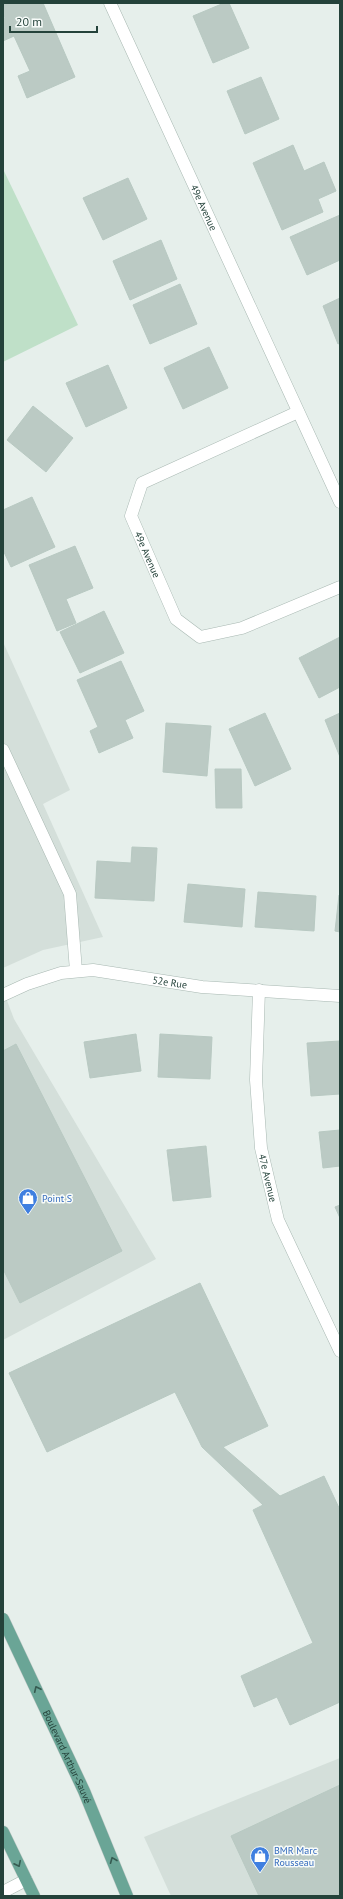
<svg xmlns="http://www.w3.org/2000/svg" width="343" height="1899" viewBox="0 0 343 1899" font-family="'PT Sans',sans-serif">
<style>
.built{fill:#d4dfda}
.green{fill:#bfe0c8}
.building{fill:#bbcac4;stroke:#b8c9c2}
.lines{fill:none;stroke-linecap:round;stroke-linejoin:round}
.service-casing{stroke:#a8b8b2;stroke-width:13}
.minor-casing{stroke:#a8b8b2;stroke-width:13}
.primary-casing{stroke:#c2cac8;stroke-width:13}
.service{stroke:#fff;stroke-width:12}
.minor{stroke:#fff;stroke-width:12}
.primary{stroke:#6aa596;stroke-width:12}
.oneway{stroke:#365b51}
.labels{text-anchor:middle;stroke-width:3;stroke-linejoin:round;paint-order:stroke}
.street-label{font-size:10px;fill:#24423a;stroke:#f7fbf9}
.shop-label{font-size:10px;fill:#366cbe;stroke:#f7fbf9;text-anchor:start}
</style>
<rect width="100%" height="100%" fill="#e6efeb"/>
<!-- built -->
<g class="built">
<path d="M3,642L70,790L43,804L103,937L43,950L3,968Z"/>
<path d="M3,990L14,1019L156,1259L3,1340Z"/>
<path d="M340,1758V1896H171L144,1837Z"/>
</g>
<!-- green -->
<path class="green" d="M3,169L78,325L3,362Z"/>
<!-- building -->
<g class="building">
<path d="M9,3H43L75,77L27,98L18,76L30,71L14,36L3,41V19L5,18L3,13V5Z"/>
<path d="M224,3H229L249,48L213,63L193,16Z"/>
<path d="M261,77L279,119L245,134L227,91Z"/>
<path d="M293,145L304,171L324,162L336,191L318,199L323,212L282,230L253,163Z"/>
<path d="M128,178L147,219L103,240L83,198Z"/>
<path d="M340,215V260L307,275L290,237Z"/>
<path d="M161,240L177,279L130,300L113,261Z"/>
<path d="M180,284L197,324L150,344L133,305Z"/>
<path d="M340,298V343L338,344L323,306Z"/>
<path d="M209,347L228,388L183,409L164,368Z"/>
<path d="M108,365L127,408L86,427L66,383Z"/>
<path d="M33,406L73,438L46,472L7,440Z"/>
<path d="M32,497L55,547L11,567L3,550V510Z"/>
<path d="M75,546L93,588L66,599L76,623L57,631L29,565Z"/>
<path d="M104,611L124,653L80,673L60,632Z"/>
<path d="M340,637V687L319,698L299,658Z"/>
<path d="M121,661L144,711L125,720L133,738L99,753L90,731L98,727L77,680Z"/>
<path d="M265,713L291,769L255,786L229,729Z"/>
<path d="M340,713V757L325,720Z"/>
<path d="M166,723L211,726L207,776L163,772Z"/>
<path d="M215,769H241L242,808H216Z"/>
<path d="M132,847L157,848L154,901L95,898L97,861L131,863Z"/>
<path d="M188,884L245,889L242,927L184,922Z"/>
<path d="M258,892L316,896L314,931L255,927Z"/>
<path d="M339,895H340V932L335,931Z"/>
<path d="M136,1034L141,1071L90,1078L84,1042Z"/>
<path d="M160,1034L212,1037L210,1079L158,1077Z"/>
<path d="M340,1041V1094L311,1096L307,1043Z"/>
<path d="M16,1044L122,1251L20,1303L3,1269V1051Z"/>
<path d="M340,1130V1166L323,1168L319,1132Z"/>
<path d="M206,1146L211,1197L173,1201L167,1150Z"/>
<path d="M340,1205V1218L335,1207Z"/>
<path d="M200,1283L268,1426L223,1447L280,1496L324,1476L340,1510V1702L290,1725L277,1697L254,1707L241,1676L313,1643L253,1510L263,1505L202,1447L175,1392L47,1452L9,1373Z"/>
<path d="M340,1785V1896H259L231,1836Z"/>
</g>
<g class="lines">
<!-- service casing -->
<g class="service-casing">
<path id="service" d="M3,750L70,894L76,971"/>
</g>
<!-- minor casing -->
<g class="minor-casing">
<g id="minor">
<path id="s1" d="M110,3L340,502"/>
<path id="s2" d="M298,412L142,483L131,516L176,619L200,637L242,628L340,587"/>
<path id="s3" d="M259,990L256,1080L261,1148L278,1220L340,1351"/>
<path id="s4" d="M3,995L27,984L61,973L93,970L202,987L340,996"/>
<path d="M3,1892L26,1880"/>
</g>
</g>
<!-- primary casing -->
<g class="primary-casing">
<g id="primary">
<path id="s5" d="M3,1619L84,1791L127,1896"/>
<path d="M3,1832L34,1896"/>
</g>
</g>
<!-- service -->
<use href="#service" class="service"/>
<!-- minor -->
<use href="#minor" class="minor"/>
<!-- primary -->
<use href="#primary" class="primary"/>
</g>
<!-- one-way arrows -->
<defs><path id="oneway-chevron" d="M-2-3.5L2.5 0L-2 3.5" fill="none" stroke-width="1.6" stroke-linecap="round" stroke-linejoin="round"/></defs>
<g class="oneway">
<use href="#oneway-chevron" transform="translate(37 1689) rotate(-115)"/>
<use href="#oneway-chevron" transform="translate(113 1860) rotate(-112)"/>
<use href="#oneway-chevron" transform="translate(18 1864) rotate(64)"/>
</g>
<!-- icons -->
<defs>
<g id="shop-pin" transform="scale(1)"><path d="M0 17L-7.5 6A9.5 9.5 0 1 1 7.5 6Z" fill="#3f7fe0" stroke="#f7fbf9"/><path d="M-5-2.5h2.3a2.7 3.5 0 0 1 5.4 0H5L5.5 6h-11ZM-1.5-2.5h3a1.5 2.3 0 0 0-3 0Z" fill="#fff"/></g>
</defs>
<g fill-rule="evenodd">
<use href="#shop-pin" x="28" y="1198"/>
<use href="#shop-pin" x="260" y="1856"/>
</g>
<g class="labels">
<!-- street labels -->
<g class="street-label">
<text dy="4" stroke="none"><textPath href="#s1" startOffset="225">49e Avenue</textPath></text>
<text dy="4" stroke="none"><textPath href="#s2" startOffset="248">49e Avenue</textPath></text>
<text dy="4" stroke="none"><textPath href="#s4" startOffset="172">52e Rue</textPath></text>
<text dy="4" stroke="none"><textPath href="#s3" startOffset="189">47e Avenue</textPath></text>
<text dy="4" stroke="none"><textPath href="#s5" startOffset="152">Boulevard Arthur-Sauvé</textPath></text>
</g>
<!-- shop labels -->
<g class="shop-label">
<text x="42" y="1202">Point S</text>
<text x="274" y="1854">BMR Marc<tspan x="274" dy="12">Rousseau</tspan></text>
</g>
</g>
<!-- border -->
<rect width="343" height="1899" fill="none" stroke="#24423a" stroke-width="8"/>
<!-- scale -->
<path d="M10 26v6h87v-6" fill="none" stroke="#24423a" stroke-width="2"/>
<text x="16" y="26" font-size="12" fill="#24423a" stroke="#f7fbf9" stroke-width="3" paint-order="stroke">20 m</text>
</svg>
